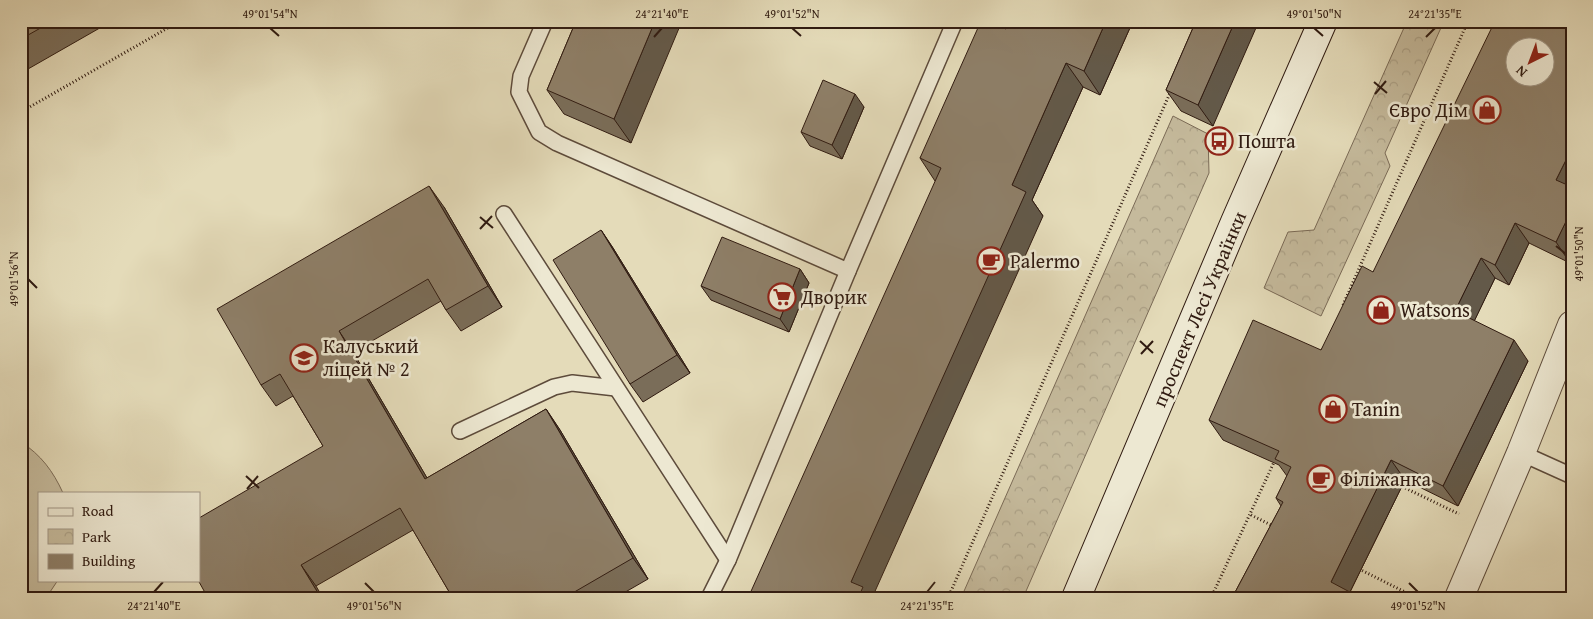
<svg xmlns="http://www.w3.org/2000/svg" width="1593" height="619" viewBox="0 0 1593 619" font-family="'Gentium Book Plus',serif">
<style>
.park{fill:url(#park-crowns);stroke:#7a6a56}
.garden{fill:#c5ba9c;stroke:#7a6a56}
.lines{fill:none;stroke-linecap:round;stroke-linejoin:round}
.lane-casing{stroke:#5d4b3b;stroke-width:18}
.street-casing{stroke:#5d4b3b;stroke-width:30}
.secondary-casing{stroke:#301b11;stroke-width:30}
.path{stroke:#301b11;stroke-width:3;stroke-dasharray:1 2.5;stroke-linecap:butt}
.lane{stroke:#ede8d2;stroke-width:15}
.street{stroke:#ede8d2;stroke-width:28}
.secondary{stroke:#ede8d2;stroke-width:28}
.wall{fill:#7a6d59;stroke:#301b11}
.shaded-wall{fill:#635949;stroke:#301b11}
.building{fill:#8e7f68;stroke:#301b11;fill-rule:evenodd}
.ticks{fill:none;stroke:#301b11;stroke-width:2}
.labels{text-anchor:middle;stroke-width:5;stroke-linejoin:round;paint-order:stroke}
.poi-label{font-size:20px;fill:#301b11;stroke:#ede8d2;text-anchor:start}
.street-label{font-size:20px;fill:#301b11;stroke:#ede8d2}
.neatline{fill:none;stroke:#301b11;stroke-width:2}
.ticks-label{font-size:12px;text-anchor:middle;fill:#301b11}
</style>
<defs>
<pattern id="park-crowns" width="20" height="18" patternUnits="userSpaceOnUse" patternTransform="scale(1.25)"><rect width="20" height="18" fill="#c5ba9c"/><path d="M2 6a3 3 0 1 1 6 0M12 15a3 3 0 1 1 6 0" fill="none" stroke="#aa9f85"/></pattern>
</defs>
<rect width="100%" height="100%" fill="#e4dbb9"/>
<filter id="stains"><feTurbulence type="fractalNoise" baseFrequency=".004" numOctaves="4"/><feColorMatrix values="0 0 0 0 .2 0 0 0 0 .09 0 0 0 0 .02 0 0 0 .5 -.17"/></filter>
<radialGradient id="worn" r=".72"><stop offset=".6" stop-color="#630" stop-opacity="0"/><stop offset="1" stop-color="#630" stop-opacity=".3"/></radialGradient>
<!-- park -->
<g class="park">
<path d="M1407,21H1444L1385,153L1390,166L1321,316L1264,288L1288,232L1314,230Z"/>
<path d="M1173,116L1208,134L1209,173L1023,598H961Z"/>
</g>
<!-- garden -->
<path class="garden" d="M21,442C41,455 53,471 63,493H39V580H58L46,598H21Z"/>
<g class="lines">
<!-- lane casing -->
<g class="lane-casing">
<g id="lane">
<path d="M545,21L521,76L519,92L539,132L557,143L848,271"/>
<path d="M504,214L728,560"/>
<path d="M460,431L554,387L572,383L616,388"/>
<path d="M1521,453L1572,476"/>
<path d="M709,598L728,560L848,271L955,21"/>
</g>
</g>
<!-- street casing -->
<g class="street-casing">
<path id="street" d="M1459,598L1521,453L1572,325"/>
</g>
<!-- secondary casing -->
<g class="secondary-casing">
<path id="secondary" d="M1076,598L1235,222L1323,21"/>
</g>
<!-- path -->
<g class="path">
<path d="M21,112L180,21"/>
<path d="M1343,305L1468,21"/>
<path d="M1399,485L1459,514"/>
<path d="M1251,515L1273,526"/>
<path d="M1359,569L1417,598"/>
<path d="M948,598L1170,93"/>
<path d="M1211,598L1275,460"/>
</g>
<!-- lane -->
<use href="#lane" class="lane"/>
<!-- street -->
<use href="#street" class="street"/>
<!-- secondary -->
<use href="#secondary" class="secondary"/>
</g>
<!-- wall -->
<g class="wall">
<path d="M21,21H112L21,73Z"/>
<path d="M576,21L631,143L564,114L547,90Z"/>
<path d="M1009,21H1133L1100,95L1083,87L1032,200L1043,216L935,181L920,158L1006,29Z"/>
<path d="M1196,21L1213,126L1181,111L1166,90Z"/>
<path d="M1572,21V259L1570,263L1529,243L1509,285L1495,278L1474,321L1528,361L1458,506L1405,480L1350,592L1232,598L1281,506L1276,498L1287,476L1279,465L1223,440L1209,420L1321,350L1373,272Z"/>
<path d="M864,107L842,159L810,146L801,132Z"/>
<path d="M444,207L502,307L461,331L446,310L441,301L353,352L427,478L546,409L560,430L648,579L615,598H447L451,595L413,530L316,586L208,598L323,446L293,396L276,406L261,385Z"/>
<path d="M601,230L613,248L690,373L643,402L630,384Z"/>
<path d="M800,269L809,283L789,332L711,300L701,286Z"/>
</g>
<!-- shaded-wall -->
<g class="shaded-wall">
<path d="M655,21H682L631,143L614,119Z"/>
<path d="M1106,21H1133L1100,95L1084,71Z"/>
<path d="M1235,21H1259L1213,126L1198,105Z"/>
<path d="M1066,63L1083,87L1032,200L1043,216L872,598H858L851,582L1012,185Z"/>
<path d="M855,94L864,107L842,159L832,145Z"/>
<path d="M1572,148V198L1556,180Z"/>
<path d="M429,186L444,207L502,307L488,286Z"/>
<path d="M1572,209V259L1570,263L1556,242Z"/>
<path d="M1515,223L1529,243L1509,285L1495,265Z"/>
<path d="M601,230L613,248L690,373L677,355Z"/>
<path d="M1481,258L1495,278L1469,332L1455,311Z"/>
<path d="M800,269L809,283L789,332L780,319Z"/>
<path d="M339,331L353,352L440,500L425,479Z"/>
<path d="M1514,340L1528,361L1458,506L1443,486Z"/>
<path d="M546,409L560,430L648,579L633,558Z"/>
<path d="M1391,460L1405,480L1347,598L1331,582Z"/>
<path d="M301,565L316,586L323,598H321Z"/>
</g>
<!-- building -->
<g class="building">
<path d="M21,21H53L21,39Z"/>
<path d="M576,21H655L614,119L547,90Z"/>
<path d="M981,21H989L1006,29L1009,21H1106L1084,71L1066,63L1012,185L1026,192L851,582L863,587L858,598H748L941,168L920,158Z"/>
<path d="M1196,21H1235L1198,105L1166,90Z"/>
<path d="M1495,21H1572V148L1556,180L1572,187V209L1556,242L1515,223L1495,265L1481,258L1455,311L1514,340L1443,486L1391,460L1331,582L1361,598H1232L1283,502L1276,498L1291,467L1275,459L1279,451L1209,420L1253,320L1321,350L1362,266L1373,272ZM1516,48H1546V78H1516Z"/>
<path d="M823,80L855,94L832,145L801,132Z"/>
<path d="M429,186L488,286L446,310L428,279L339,331L425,479L546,409L633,558L564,598H447L451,595L400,508L301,565L321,598H208L198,580H199V518L323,446L280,374L261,385L217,309Z"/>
<path d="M601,230L677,355L630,384L553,260Z"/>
<path d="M722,237L800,269L780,319L701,286Z"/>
</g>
<!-- ticks -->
<path class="ticks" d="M270,28L279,36M792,28L801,36M1314,28L1323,36M654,37L662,28M1426,37L1435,28M1374,82L1387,93M1375,94L1386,81M480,217L493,228M480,229L492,216M1556,246L1566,254M28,279L37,288M1140,341L1153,353M1141,354L1153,341M246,476L259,488M247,489L258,476M365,583L374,592M1409,583L1418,592M154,592L163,582M927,592L935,582"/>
<!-- icons -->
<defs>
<g id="shop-ring" transform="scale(1.4375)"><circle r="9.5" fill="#ede8d2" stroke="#8f2418" stroke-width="1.5"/><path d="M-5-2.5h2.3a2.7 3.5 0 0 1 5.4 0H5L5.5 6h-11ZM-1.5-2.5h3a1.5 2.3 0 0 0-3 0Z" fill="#8f2418"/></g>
<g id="bus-ring" transform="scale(1.4375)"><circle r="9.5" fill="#ede8d2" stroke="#8f2418" stroke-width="1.5"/><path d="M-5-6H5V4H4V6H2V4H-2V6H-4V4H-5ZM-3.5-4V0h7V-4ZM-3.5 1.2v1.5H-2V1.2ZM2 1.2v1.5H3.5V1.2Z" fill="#8f2418"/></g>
<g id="cafe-ring" transform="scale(1.4375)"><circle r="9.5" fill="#ede8d2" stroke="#8f2418" stroke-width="1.5"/><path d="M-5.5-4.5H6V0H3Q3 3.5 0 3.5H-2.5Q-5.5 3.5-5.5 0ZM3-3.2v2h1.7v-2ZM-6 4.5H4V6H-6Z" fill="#8f2418"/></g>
<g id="supermarket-ring" transform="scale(1.4375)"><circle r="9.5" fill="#ede8d2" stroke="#8f2418" stroke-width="1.5"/><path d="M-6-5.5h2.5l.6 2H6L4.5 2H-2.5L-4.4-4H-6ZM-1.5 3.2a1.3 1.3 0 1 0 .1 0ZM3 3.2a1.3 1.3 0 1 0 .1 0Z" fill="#8f2418"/></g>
<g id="school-ring" transform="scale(1.4375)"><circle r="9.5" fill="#ede8d2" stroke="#8f2418" stroke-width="1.5"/><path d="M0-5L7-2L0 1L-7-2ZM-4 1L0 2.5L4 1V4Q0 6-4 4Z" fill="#8f2418"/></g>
</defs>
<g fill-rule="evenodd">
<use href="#shop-ring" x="1487" y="110"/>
<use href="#bus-ring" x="1219" y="141"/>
<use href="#cafe-ring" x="991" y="261"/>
<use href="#supermarket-ring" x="782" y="297"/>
<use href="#shop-ring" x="1381" y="310"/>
<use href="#school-ring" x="304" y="358"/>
<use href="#shop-ring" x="1333" y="409"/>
<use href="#cafe-ring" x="1321" y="479"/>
</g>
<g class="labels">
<!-- poi labels -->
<g class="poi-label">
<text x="1468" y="117" text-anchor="end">Євро Дім</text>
<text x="1238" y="148">Пошта</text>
<text x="1010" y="268">Palermo</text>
<text x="801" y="304">Дворик</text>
<text x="1400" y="317">Watsons</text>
<text x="323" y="353">Калуський<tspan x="323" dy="23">ліцей № 2</tspan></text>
<text x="1352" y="416">Tanin</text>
<text x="1340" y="486">Філіжанка</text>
</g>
<!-- street labels -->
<g class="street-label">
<text transform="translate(1199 309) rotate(-67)" y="7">проспект Лесі Українки</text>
</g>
</g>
<!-- margin -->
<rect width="1593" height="619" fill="none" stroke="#e4dbb9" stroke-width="55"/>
<!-- legend -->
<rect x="38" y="492" width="162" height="90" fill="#ede8d2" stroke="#a19685"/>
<rect x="48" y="508" width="25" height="8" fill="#ede8d2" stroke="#a19685"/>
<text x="82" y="516" font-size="15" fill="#301b11">Road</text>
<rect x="48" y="529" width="25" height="15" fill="url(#park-crowns)" stroke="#a19685"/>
<text x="82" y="542" font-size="15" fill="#301b11">Park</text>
<rect x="48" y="554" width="25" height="15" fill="#8e7f68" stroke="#a19685"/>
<text x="82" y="566" font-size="15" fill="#301b11">Building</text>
<!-- north arrow -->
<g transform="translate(1530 62) rotate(222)"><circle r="24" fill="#ede8d2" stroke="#a19685"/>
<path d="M0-4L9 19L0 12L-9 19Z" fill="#8f2418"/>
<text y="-8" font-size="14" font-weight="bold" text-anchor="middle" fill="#301b11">N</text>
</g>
<rect x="28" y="28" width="1538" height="564" class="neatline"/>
<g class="ticks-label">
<text x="270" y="18">49°01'54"N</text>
<text x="662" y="18">24°21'40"E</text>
<text x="792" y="18">49°01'52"N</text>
<text x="1314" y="18">49°01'50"N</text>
<text x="1435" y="18">24°21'35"E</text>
<text transform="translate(1579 254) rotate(-90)" y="4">49°01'50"N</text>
<text transform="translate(14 279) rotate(-90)" y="4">49°01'56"N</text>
<text x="154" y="610">24°21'40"E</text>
<text x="374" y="610">49°01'56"N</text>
<text x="927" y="610">24°21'35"E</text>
<text x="1418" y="610">49°01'52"N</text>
</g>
<rect width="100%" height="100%" filter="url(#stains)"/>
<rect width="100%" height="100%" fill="url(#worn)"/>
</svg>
